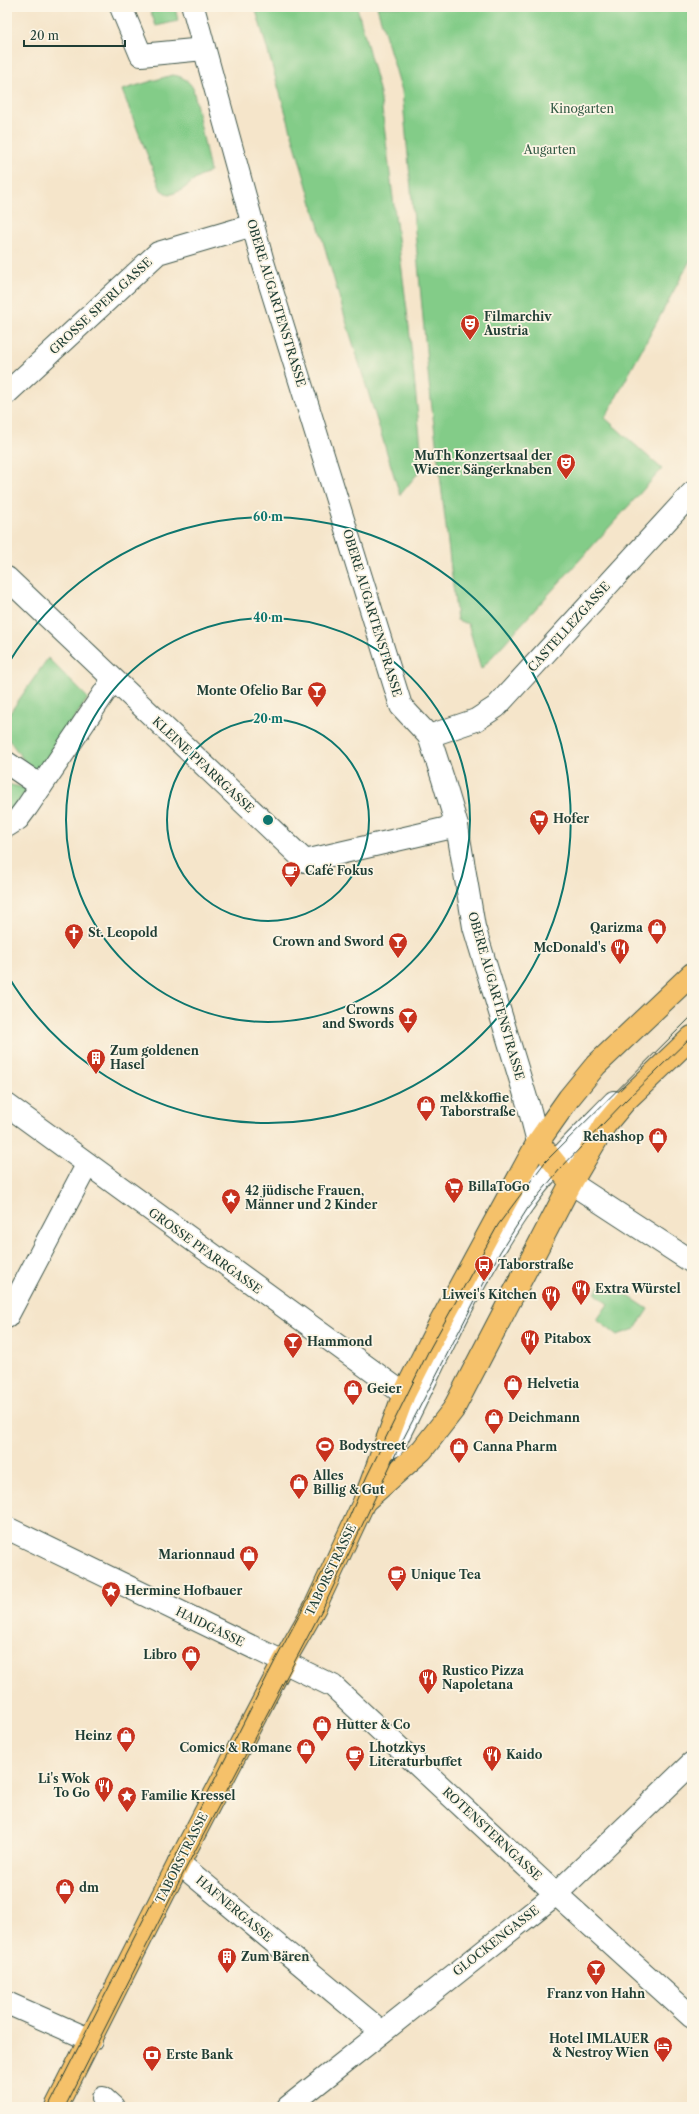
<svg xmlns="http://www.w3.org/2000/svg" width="699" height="2114" viewBox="0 0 699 2114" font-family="'Libre Caslon Text',serif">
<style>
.green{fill:#83cc88;stroke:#51845e}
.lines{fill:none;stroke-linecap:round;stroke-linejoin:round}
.minor-casing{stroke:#3f564a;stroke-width:24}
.major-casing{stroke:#3f564a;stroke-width:24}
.minor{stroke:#fff;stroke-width:22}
.major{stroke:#f5c16b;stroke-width:22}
.tram{stroke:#1f3d34;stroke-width:1}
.ring{fill:none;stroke:#0f766e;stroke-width:2}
.labels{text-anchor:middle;stroke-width:3.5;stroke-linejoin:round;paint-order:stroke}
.park-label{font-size:12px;fill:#335a45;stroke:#fcf5e5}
.street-label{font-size:12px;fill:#1f3d34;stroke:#fcf5e5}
.poi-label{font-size:12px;font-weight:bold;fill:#1f3d34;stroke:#fcf5e5;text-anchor:start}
.centre{fill:#0f766e;stroke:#fcf5e5;stroke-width:2}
.ring-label{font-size:12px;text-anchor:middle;font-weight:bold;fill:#0f766e;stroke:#fcf5e5;stroke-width:3.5;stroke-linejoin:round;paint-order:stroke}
</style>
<rect width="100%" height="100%" fill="#fcf5e5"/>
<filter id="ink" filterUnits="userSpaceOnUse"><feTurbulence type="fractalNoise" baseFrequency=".025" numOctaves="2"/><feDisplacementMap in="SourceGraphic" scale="8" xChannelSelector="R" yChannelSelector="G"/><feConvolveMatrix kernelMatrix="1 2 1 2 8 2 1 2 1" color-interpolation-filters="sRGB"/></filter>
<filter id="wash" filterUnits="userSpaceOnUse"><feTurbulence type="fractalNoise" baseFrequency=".012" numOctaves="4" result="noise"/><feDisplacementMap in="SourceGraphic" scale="16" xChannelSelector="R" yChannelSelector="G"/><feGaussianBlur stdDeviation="0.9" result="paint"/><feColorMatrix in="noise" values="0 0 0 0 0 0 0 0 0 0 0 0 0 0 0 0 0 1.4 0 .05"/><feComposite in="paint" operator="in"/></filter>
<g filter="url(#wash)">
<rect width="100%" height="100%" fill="#f5e5ca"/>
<!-- green -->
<g class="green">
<path d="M149,7H175L178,21L156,26Z"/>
<path d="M255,7H357L380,93L409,327L423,467L400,495L347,324Z"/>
<path d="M377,7H692V257L605,418L662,469L481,669L468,624L457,620L429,383L402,91Z"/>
<path d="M172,75C182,76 188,80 193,88L210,171L196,179L182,190L169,195L161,190L122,90Z"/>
<path d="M48,658L88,698L41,768L36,770L27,765L7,737V717Z"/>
<path d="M7,784L25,788L26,792L7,816Z"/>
<path d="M604,1280L648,1309L635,1329L617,1335L597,1320L608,1304L595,1293Z"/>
</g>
</g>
<g filter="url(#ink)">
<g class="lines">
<!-- minor casing -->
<g class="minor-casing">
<g id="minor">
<path d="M121,7L141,55L204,49"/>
<path d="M193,7L263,262L401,706L429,736L443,779L457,826L474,927L530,1111L538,1142"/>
<path d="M7,393L158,253L253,225"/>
<path d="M7,578L305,861L457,826"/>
<path d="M429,736L476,720L496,707L692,493"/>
<path d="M7,763L41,786"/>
<path d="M7,826L18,819L27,807L113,680"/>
<path d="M7,1105L404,1394"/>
<path d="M571,1183L692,1262"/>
<path d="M7,1317L87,1165"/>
<path d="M393,1446C434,1366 469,1282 520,1208C546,1169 581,1136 614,1102"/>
<path d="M7,1528L333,1686L556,1894L692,2017"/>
<path d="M179,1863L382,2032"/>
<path d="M7,2003L91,2040"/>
<path d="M103,2098L113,2107"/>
<path d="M288,2107L556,1894L692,1763"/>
</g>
</g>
<!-- major casing -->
<g class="major-casing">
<g id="major">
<path d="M538,1142L571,1183"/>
<path d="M366,1500L422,1450L453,1410L571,1183L605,1125L625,1101L692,1037"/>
<path d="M56,2107L179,1863L283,1663L315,1607L364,1502L404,1394L439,1325L538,1142L569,1098L596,1065L692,974"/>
</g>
</g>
<!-- minor -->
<use href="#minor" class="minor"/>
<!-- major -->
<use href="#major" class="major"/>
<!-- tram -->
<g class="tram">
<path d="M48,2107L276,1659L338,1543L367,1476L428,1352L498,1225L545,1162L692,1016"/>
<path d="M65,2107L186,1868L326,1602L398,1449L500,1252L528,1208L560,1169L625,1101L692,1036"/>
</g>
</g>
</g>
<!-- distance rings -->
<g class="ring">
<circle cx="268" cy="820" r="101"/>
<circle cx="268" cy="820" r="202"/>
<path d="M8 664A303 303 0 1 1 8 976"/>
</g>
<!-- icons -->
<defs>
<g id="theatre-pin" transform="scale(1)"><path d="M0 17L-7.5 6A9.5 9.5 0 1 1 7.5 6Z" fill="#c8321e" stroke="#fcf5e5"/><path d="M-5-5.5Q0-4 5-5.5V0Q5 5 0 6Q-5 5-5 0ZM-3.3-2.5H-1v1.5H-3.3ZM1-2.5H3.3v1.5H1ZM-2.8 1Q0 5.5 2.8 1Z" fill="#fff"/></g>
<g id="bar-pin" transform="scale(1)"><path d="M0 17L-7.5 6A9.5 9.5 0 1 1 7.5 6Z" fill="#c8321e" stroke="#fcf5e5"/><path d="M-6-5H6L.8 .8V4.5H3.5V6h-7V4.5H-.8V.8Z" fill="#fff"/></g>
<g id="supermarket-pin" transform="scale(1)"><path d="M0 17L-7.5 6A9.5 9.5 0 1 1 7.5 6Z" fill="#c8321e" stroke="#fcf5e5"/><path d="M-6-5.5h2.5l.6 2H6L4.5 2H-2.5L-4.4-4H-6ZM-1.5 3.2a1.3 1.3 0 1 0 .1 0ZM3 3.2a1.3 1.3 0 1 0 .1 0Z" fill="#fff"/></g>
<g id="cafe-pin" transform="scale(1)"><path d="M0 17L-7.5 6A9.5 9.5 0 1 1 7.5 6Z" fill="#c8321e" stroke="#fcf5e5"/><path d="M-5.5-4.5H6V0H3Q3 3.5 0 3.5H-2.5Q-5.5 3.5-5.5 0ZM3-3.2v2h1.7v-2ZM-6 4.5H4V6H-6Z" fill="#fff"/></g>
<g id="shop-pin" transform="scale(1)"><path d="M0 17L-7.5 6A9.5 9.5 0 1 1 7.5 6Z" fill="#c8321e" stroke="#fcf5e5"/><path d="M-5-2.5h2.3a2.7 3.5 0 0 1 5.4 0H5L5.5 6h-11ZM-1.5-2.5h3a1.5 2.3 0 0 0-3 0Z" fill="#fff"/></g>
<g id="church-pin" transform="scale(1)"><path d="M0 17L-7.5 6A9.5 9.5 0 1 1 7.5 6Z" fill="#c8321e" stroke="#fcf5e5"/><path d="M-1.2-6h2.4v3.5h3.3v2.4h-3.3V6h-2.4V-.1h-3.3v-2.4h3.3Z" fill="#fff"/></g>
<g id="restaurant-pin" transform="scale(1)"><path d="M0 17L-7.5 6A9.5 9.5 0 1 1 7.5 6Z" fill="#c8321e" stroke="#fcf5e5"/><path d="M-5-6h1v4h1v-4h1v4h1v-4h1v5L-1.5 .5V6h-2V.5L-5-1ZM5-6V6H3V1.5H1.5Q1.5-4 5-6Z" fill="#fff"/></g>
<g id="building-pin" transform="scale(1)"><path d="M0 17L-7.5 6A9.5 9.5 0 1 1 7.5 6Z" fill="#c8321e" stroke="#fcf5e5"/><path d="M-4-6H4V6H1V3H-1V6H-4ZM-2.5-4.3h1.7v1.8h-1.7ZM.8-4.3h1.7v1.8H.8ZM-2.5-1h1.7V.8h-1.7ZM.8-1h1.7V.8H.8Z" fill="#fff"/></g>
<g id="sight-pin" transform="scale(1)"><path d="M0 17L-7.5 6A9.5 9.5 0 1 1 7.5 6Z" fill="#c8321e" stroke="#fcf5e5"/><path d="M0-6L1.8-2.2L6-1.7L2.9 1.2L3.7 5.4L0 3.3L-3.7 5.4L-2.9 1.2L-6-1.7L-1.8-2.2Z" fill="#fff"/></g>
<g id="bus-pin" transform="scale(1)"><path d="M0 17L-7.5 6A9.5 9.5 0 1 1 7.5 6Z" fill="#c8321e" stroke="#fcf5e5"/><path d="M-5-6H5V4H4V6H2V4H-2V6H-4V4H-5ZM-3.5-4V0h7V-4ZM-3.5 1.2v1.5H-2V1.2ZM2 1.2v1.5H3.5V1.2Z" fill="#fff"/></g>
<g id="stadium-pin" transform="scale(1)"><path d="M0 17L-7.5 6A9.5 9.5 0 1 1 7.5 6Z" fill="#c8321e" stroke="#fcf5e5"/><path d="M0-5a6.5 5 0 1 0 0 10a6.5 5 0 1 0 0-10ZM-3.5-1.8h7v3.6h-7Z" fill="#fff"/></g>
<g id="hotel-pin" transform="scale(1)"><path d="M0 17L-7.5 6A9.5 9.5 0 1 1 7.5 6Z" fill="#c8321e" stroke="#fcf5e5"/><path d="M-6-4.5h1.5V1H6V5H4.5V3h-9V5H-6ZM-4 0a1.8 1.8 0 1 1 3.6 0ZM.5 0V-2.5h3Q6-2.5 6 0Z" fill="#fff"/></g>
<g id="bank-pin" transform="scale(1)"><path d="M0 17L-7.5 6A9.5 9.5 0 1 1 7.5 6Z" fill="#c8321e" stroke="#fcf5e5"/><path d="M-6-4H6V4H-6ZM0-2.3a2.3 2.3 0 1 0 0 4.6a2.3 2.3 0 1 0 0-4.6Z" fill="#fff"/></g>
</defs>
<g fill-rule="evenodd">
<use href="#theatre-pin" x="470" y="324"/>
<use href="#theatre-pin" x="566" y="463"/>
<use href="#bar-pin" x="317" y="691"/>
<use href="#supermarket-pin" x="539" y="819"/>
<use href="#cafe-pin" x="291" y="871"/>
<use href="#shop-pin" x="657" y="928"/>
<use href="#church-pin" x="74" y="933"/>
<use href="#bar-pin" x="398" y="942"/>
<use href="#restaurant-pin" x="620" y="948"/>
<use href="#bar-pin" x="408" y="1017"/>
<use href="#building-pin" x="96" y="1058"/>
<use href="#shop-pin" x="426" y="1105"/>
<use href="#shop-pin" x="658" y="1137"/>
<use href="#supermarket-pin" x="454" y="1187"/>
<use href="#sight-pin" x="231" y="1198"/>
<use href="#bus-pin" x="484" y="1265"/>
<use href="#restaurant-pin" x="581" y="1289"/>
<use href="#restaurant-pin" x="551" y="1295"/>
<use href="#restaurant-pin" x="530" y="1339"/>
<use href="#bar-pin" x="293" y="1342"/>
<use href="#shop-pin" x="513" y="1384"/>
<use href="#shop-pin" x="353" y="1389"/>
<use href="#shop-pin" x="494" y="1418"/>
<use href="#stadium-pin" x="325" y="1446"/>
<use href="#shop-pin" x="459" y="1447"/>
<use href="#shop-pin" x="299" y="1483"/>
<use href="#shop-pin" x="249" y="1555"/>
<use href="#cafe-pin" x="397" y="1575"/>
<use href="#sight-pin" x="111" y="1591"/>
<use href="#shop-pin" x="191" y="1655"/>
<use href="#restaurant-pin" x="428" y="1678"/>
<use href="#shop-pin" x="322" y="1725"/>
<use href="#shop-pin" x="126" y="1736"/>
<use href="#shop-pin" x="306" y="1748"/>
<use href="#cafe-pin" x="355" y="1755"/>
<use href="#restaurant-pin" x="492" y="1755"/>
<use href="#restaurant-pin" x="104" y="1786"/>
<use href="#sight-pin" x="127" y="1796"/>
<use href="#shop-pin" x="65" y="1888"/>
<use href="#building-pin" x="227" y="1957"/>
<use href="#bar-pin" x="596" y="1969"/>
<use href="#hotel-pin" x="663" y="2046"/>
<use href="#bank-pin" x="152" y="2055"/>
</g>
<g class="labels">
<!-- park labels -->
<g class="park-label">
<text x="582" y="113">Kinogarten</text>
<text x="550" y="154">Augarten</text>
</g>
<!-- street labels -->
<g class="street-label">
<text transform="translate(276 303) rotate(73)" y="4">OBERE AUGARTENSTRASSE</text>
<text transform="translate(101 306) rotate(-43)" y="4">GROSSE SPERLGASSE</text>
<text transform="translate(372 613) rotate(73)" y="4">OBERE AUGARTENSTRASSE</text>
<text transform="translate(569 627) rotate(-48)" y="4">CASTELLEZGASSE</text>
<text transform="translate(203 765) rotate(43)" y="4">KLEINE PFARRGASSE</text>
<text transform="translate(496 996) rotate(74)" y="4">OBERE AUGARTENSTRASSE</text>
<text transform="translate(205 1251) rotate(36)" y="4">GROSSE PFARRGASSE</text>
<text transform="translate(331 1570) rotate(-64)" y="4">TABORSTRASSE</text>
<text transform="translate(210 1627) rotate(26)" y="4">HAIDGASSE</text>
<text transform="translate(492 1834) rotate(43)" y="4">ROTENSTERNGASSE</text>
<text transform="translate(182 1858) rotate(-63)" y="4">TABORSTRASSE</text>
<text transform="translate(234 1909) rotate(40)" y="4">HAFNERGASSE</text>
<text transform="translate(496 1941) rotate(-38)" y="4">GLOCKENGASSE</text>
</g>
<!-- poi labels -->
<g class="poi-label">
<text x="484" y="321">Filmarchiv<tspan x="484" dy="14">Austria</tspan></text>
<text x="552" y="460" text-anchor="end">MuTh Konzertsaal der<tspan x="552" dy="14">Wiener Sängerknaben</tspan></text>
<text x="303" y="695" text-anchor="end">Monte Ofelio Bar</text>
<text x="553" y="823">Hofer</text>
<text x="305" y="875">Café Fokus</text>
<text x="643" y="932" text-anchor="end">Qarizma</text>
<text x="88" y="937">St. Leopold</text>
<text x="384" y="946" text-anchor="end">Crown and Sword</text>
<text x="606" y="952" text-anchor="end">McDonald's</text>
<text x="394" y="1014" text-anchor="end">Crowns<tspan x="394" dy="14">and Swords</tspan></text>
<text x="110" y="1055">Zum goldenen<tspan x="110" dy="14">Hasel</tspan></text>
<text x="440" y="1102">mel&amp;koffie<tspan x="440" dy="14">Taborstraße</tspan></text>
<text x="644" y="1141" text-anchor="end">Rehashop</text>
<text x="468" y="1191">BillaToGo</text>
<text x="245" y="1195">42 jüdische Frauen,<tspan x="245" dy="14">Männer und 2 Kinder</tspan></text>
<text x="498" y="1269">Taborstraße</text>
<text x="595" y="1293">Extra Würstel</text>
<text x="537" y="1299" text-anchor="end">Liwei's Kitchen</text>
<text x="544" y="1343">Pitabox</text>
<text x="307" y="1346">Hammond</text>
<text x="527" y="1388">Helvetia</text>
<text x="367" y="1393">Geier</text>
<text x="508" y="1422">Deichmann</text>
<text x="339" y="1450">Bodystreet</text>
<text x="473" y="1451">Canna Pharm</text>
<text x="313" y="1480">Alles<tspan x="313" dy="14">Billig &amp; Gut</tspan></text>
<text x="235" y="1559" text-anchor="end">Marionnaud</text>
<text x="411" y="1579">Unique Tea</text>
<text x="125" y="1595">Hermine Hofbauer</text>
<text x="177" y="1659" text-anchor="end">Libro</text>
<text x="442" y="1675">Rustico Pizza<tspan x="442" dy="14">Napoletana</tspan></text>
<text x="336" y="1729">Hutter &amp; Co</text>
<text x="112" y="1740" text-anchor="end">Heinz</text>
<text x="292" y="1752" text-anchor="end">Comics &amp; Romane</text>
<text x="369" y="1752">Lhotzkys<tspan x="369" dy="14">Literaturbuffet</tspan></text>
<text x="506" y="1759">Kaido</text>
<text x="90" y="1783" text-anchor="end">Li's Wok<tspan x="90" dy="14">To Go</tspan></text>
<text x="141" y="1800">Familie Kressel</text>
<text x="79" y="1892">dm</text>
<text x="241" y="1961">Zum Bären</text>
<text x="596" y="1998" text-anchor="middle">Franz von Hahn</text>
<text x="649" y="2043" text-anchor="end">Hotel IMLAUER<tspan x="649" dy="14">&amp; Nestroy Wien</tspan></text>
<text x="166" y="2059">Erste Bank</text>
</g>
</g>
<circle cx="268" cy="820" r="6" class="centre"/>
<g class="ring-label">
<text x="268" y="521">60 m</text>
<text x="268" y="622">40 m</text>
<text x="268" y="723">20 m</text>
</g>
<!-- margin -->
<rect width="699" height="2114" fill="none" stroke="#fcf5e5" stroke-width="24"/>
<!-- scale -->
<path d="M24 40v6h101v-6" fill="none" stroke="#1f3d34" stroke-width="2"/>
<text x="30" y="40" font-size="12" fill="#1f3d34" stroke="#fcf5e5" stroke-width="3" paint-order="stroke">20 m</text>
</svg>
